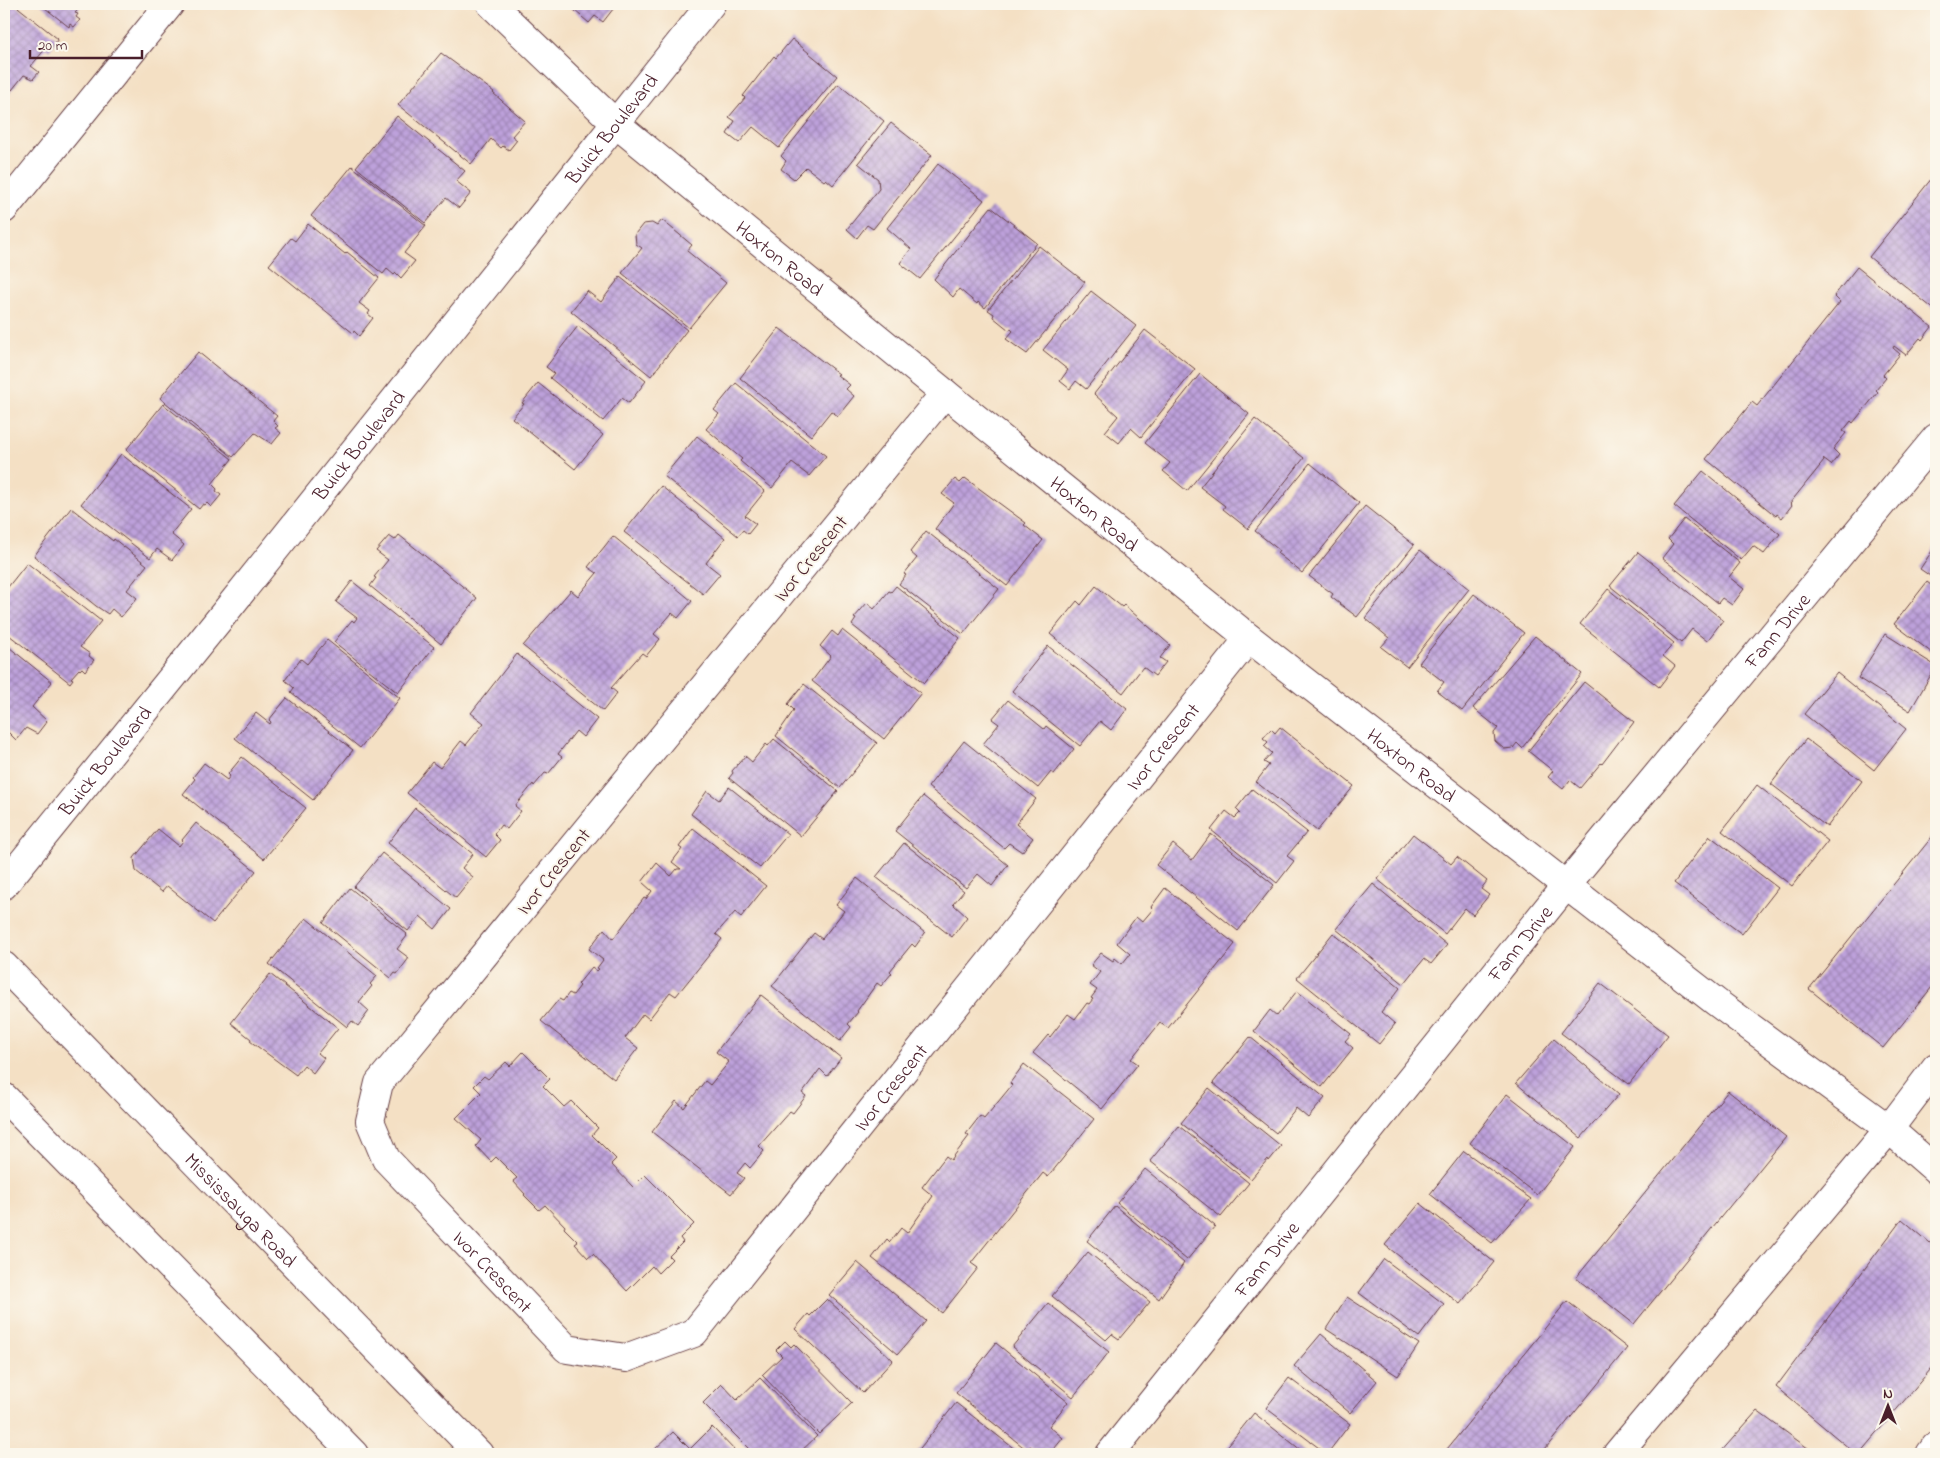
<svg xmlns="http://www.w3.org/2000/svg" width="1940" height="1458" viewBox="0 0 1940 1458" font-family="'Indie Flower',sans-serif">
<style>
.building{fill:url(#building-cross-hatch)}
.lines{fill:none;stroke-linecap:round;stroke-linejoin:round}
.street-casing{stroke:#643c42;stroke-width:30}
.secondary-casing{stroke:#643c42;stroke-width:30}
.street{stroke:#fff;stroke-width:28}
.secondary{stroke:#fff;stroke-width:28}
.labels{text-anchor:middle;stroke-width:4;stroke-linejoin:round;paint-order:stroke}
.street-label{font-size:20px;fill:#4a1f2b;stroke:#fbf7ec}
</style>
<defs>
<pattern id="building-cross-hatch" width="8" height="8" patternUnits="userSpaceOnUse" patternTransform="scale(1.25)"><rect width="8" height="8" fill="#bda1db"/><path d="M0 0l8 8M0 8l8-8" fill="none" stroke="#9c83b2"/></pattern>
</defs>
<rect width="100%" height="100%" fill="#fbf7ec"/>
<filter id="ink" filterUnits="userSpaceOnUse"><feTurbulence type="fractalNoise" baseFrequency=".02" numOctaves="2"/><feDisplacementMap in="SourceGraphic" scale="10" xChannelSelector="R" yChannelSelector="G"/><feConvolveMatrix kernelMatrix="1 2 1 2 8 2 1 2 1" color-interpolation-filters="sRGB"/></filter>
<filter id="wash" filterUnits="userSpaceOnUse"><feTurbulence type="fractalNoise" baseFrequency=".0096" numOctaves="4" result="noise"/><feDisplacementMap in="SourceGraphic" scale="20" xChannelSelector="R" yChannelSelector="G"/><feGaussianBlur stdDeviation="1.12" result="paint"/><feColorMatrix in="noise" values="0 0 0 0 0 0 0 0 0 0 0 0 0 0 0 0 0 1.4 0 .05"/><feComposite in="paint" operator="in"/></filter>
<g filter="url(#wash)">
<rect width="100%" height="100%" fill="#f4e0c4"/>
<g id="blocks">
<!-- building -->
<g class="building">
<path d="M4,4H14L58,39L49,51L46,48L31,66L39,72L33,79L24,75L12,90L4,83Z"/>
<path d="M40,4H83L75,13L78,14L76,17L80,20L74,27L70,24L69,27Z"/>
<path d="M567,4H617L603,22L595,16L589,23Z"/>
<path d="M792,39L837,76L779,148L753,127L739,143L727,134L735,121L729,117L745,98L743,96L774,56L776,58Z"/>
<path d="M441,53L494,92L493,93L525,121L512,136L517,140L509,150L503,146L501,148L491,139L471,164L398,105Z"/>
<path d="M838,84L884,121L833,185L826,179L824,181L806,167L794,179L781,169L786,161L781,156Z"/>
<path d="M4,85L11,91L4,100Z"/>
<path d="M397,116L465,171L456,181L471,193L459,208L446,198L425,223L356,167Z"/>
<path d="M891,123L932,155L873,229L867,225L857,238L847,229L879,189L878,179L858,163Z"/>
<path d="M938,164L984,200L920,279L900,263L911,249L887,228Z"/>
<path d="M352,166L426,226L404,253L415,261L401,278L396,273L394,275L387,269L383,274L311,216Z"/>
<path d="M1936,173V311L1869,257Z"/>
<path d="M991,207L1037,243L985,308L978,302L977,304L959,289L953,297L934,279Z"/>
<path d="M662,220L692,245L687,251L726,283L689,328L622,273L642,248L636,244L635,234L643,224L652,223L657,226Z"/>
<path d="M308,224L345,254L347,252L379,278L359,303L370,311L368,314L373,318L359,336L354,331L353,333L269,265L291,238L295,241Z"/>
<path d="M1039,246L1085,282L1027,354L1006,339L1013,331L1011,329L1009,330L993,317L994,314L988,310Z"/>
<path d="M1857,267L1932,327L1922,340L1920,338L1906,355L1894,346L1893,348L1900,354L1883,375L1886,378L1876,390L1878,392L1853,423L1851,421L1843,431L1846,433L1833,449L1839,455L1831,465L1823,459L1824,461L1790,503L1792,505L1782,518L1777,514L1776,516L1706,459L1752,402L1757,406L1840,302L1834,296Z"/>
<path d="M620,277L687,330L651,376L571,311L587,291L601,302Z"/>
<path d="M1091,291L1136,326L1086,389L1076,381L1070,389L1060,381L1068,370L1043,350Z"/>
<path d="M578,326L646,381L629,403L622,398L603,421L550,378L554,373L546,367Z"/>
<path d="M779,328L839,374L837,375L850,385L846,389L854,396L838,416L831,411L811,436L740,378Z"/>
<path d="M1145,330L1195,369L1141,437L1131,428L1119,443L1105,432L1118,416L1094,394Z"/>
<path d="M198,352L277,416L273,421L278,426L275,428L281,433L272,444L255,433L233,457L160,398Z"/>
<path d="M1200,374L1249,414L1187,491L1163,471L1170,463L1145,443Z"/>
<path d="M538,383L603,435L575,469L512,418L524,404L522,403Z"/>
<path d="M736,383L826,456L809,476L792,463L772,488L740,461L742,459L706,429L719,414L714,410Z"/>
<path d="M163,404L232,459L212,484L217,489L216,491L221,495L211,507L207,503L205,505L203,504L199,509L126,450Z"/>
<path d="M1255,419L1304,458L1248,529L1223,509L1225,506L1200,487Z"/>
<path d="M697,436L765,491L745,516L756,524L748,534L743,530L738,536L664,476Z"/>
<path d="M121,454L191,509L171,534L184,545L172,560L157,549L150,558L81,504Z"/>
<path d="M1310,463L1359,503L1302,573L1277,553L1279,550L1255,531Z"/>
<path d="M1703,471L1780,534L1764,554L1753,546L1741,560L1674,506Z"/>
<path d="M965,478L1026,523L1024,525L1043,540L1007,586L935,529L954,503L942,494L955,479L960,483Z"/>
<path d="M661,486L725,538L706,563L720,574L703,594L624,532Z"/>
<path d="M1365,506L1414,545L1357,617L1331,597L1333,594L1309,576Z"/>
<path d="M71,508L113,541L114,539L147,565L127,590L137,598L121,617L112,609L108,614L96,606L34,556Z"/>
<path d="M1684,519L1740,563L1729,577L1744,589L1732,605L1722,598L1718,603L1662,558L1673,544L1668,539Z"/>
<path d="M926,531L999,589L963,634L899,584L906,575L904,574L917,558L910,552Z"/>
<path d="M399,535L477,598L441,644L370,586L376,578L374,577L388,560L376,551L389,536L395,540Z"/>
<path d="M613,536L692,601L678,618L672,613L654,634L660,639L646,656L642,653L611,688L617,693L603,711L523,646L571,590L578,596L597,573L588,567Z"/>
<path d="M1936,545V580L1920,569Z"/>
<path d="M1420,550L1469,589L1407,667L1381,647L1389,638L1365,618Z"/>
<path d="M1638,552L1723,620L1707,641L1692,629L1681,643L1610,586Z"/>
<path d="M27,563L101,621L80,647L90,654L89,656L94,660L85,671L82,668L80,670L79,669L71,678L73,679L70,683L4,631V592Z"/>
<path d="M352,581L434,647L398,693L334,642L352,620L354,622L357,618L336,602Z"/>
<path d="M1927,582L1936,589V656L1894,624Z"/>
<path d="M896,586L960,638L924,683L852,625L856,619L854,618L867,603L874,609L889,591L891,592Z"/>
<path d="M1096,586L1122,607L1124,605L1170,645L1160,658L1166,662L1155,676L1143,667L1123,693L1050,634L1077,601L1081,605Z"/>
<path d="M1608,589L1674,643L1663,656L1675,666L1659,687L1580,624Z"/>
<path d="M1474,594L1524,633L1462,711L1437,691L1444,682L1419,663Z"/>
<path d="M842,630L921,693L884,739L812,681L831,656L820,646L832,631L838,636Z"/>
<path d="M1885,634L1936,666L1910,711L1858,678Z"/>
<path d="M1535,636L1582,674L1522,748L1517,743L1513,748L1504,749L1495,741L1494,733L1498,728L1473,708Z"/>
<path d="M327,640L400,698L360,748L291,692L294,688L285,680L301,659L307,664Z"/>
<path d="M4,643L52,682L32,707L47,721L37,734L26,728L16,740L7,731L4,735Z"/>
<path d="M1048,646L1127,709L1111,730L1100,721L1080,746L1012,691Z"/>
<path d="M517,654L597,719L583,737L576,731L558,754L562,757L548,774L545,773L534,786L533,784L515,806L521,811L507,829L501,825L494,834L500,840L486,857L407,793L432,762L440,768L461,741L466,745L484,723L471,713Z"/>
<path d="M1837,673L1906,729L1874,770L1804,714Z"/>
<path d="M1584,682L1634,722L1602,764L1601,763L1580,788L1570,780L1563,789L1548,777L1553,771L1528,751Z"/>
<path d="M804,684L877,743L840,788L776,736L794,710L788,704Z"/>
<path d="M287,698L353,750L313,800L235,738L256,713L270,724L271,722L269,720Z"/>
<path d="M1008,700L1044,729L1046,726L1074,749L1054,774L1051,772L1038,788L983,744L999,724L992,719Z"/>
<path d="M1280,727L1354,786L1317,831L1256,782L1269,765L1264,762L1272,753L1264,746L1268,742L1263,738L1271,729L1275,733Z"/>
<path d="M774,739L838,791L801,836L729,778L733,773L732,771L745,756L752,762L766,744L768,746Z"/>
<path d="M1806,739L1862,781L1827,827L1771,784Z"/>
<path d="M964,741L1036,799L1016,824L1033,838L1022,852L1009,843L1004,848L928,787Z"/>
<path d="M242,757L306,808L264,859L183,794L195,779L193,777L204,763L227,780L230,776L228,774Z"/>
<path d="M1757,785L1828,841L1792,886L1722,831Z"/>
<path d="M729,787L788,834L760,868L691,814L707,791L719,800Z"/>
<path d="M1252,789L1307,832L1287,856L1294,861L1277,883L1211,830L1226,811L1235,818L1240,813L1236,809Z"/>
<path d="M923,796L1008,865L992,886L978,874L966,888L895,831Z"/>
<path d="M415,808L473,854L462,868L473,877L456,898L388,843Z"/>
<path d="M196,823L256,871L213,923L167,886L162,892L136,871L134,858L158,829L179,846L183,841L182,840Z"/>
<path d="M693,828L766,886L741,917L735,912L716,934L722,939L676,996L670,992L649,1019L643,1014L625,1038L638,1048L614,1079L541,1021L559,999L563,1001L569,993L573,995L580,986L578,984L592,967L597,971L599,969L597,968L603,960L589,949L604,929L613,939L644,898L646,899L652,891L642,882L657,863L671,876L677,869H681L672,862L682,849L679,847Z"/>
<path d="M1936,832V982L1883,1048L1809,989Z"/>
<path d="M1211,834L1274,885L1238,931L1156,865L1173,844L1192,860Z"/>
<path d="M1413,834L1451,864L1457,857L1487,881L1481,889L1489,895L1473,915L1465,908L1445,934L1377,879Z"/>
<path d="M1710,836L1778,888L1742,934L1674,883Z"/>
<path d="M904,843L964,891L953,904L967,917L952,937L876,877Z"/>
<path d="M382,853L451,909L435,929L420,916L408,931L354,887Z"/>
<path d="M857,878L925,933L915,947L912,944L890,971L892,973L881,986L877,983L857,1011L858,1012L848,1024L851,1027L840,1041L772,986L814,933L822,939L844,911L836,905Z"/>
<path d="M1373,884L1447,945L1431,964L1424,959L1404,984L1336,929Z"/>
<path d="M350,888L407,934L406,935L407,936L397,949L409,958L397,974L395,973L391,978L323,923Z"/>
<path d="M1165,888L1235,944L1168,1028L1160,1023L1131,1059L1138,1064L1102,1109L1033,1053L1048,1035L1050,1037L1068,1014L1075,1019L1087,1003L1089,1004L1093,999L1091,998L1097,990L1090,985L1100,972L1091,965L1101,953L1113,961L1115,958L1122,964L1130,954L1117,943L1136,917L1142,922L1153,909L1151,907Z"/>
<path d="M306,918L377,976L370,984L372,986L359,1002L369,1011L358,1026L352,1021L347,1027L269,964Z"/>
<path d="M1333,933L1400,988L1381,1012L1395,1024L1379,1044L1297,978Z"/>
<path d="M270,974L338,1028L318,1053L324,1058L313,1073L304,1065L296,1075L250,1041L251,1039L231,1023Z"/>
<path d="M1600,983L1668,1035L1629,1084L1561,1033Z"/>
<path d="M1297,991L1351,1034L1345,1041L1353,1048L1322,1087L1254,1031L1270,1010L1277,1016Z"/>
<path d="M761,995L841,1058L827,1076L820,1069L802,1093L806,1096L793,1113L790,1111L759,1146L764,1151L750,1168L745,1163L737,1173L744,1178L731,1194L652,1132L676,1101L684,1108L705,1081L710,1085L729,1062L716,1052Z"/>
<path d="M1250,1037L1325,1098L1308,1118L1296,1108L1276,1133L1213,1083Z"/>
<path d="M1554,1039L1619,1094L1581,1138L1516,1083Z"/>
<path d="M523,1052L550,1079L543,1086L564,1107L571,1101L598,1128L592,1135L616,1159L611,1164L633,1187L645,1175L694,1224L680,1238L683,1242L669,1256L672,1259L658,1273L652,1266L627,1291L593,1254L588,1258L575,1244L578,1242L564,1228L565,1226L545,1205L539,1210L524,1195L525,1194L513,1181L517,1178L496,1157L491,1162L476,1146L481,1140L456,1118L481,1093L474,1086L484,1076L488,1079L506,1062L510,1066Z"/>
<path d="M1024,1064L1094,1119L1048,1177L1043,1173L971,1263L978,1268L942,1313L872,1258L887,1239L890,1242L901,1228L907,1233L933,1196L922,1187L946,1156L951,1160L969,1136L966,1134L980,1116L984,1119L1012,1085L1010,1083Z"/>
<path d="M1209,1088L1281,1146L1269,1161L1268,1159L1251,1179L1181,1123Z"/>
<path d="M1728,1091L1786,1137L1634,1324L1576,1278Z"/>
<path d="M1507,1094L1575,1147L1537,1195L1470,1143Z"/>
<path d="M1179,1126L1249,1183L1221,1217L1150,1161Z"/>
<path d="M1464,1151L1531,1199L1492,1243L1430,1194Z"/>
<path d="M1145,1169L1215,1226L1187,1260L1117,1203Z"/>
<path d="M1420,1203L1494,1262L1460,1304L1385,1245Z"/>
<path d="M1115,1206L1184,1263L1159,1299L1087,1241Z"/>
<path d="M1902,1219L1936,1248V1363L1859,1454H1856L1776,1387Z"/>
<path d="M1088,1252L1150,1302L1119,1339L1112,1334L1106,1340L1052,1296Z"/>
<path d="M1384,1259L1444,1304L1419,1337L1359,1293Z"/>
<path d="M857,1262L926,1321L898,1354L829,1295Z"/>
<path d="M1347,1297L1419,1344L1398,1376L1326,1329Z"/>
<path d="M827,1299L893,1360L863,1393L795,1329L808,1314L810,1316Z"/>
<path d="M1567,1301L1627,1348L1541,1454H1443Z"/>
<path d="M1048,1303L1109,1352L1073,1397L1012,1347Z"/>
<path d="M1321,1334L1377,1381L1350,1413L1294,1366Z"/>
<path d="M785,1341L791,1347L794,1344L852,1403L819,1434L762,1375L782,1356L776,1350Z"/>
<path d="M996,1343L1068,1402L1049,1426L1063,1438L1050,1454H1041L1030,1446L1027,1450L956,1393Z"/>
<path d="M760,1378L817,1436L798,1454H754L703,1403L722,1384L737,1400Z"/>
<path d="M1289,1378L1350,1424L1327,1454L1266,1408Z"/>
<path d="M956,1403L1021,1454H920L917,1452Z"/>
<path d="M1757,1411L1816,1454H1719Z"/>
<path d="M1254,1413L1306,1454H1221Z"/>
<path d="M712,1427L738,1454H658L654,1450L673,1432L690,1449Z"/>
</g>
</g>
</g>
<g filter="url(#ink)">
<use href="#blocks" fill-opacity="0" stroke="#643c42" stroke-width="1"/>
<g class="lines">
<!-- street casing -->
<g class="street-casing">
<g id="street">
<path id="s1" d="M491,4L615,123L945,393L1249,638L1716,1002L1889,1129L1936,1170"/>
<path d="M4,209L170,4"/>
<path id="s2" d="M945,393L379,1083L370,1121L386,1159L567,1349L626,1358L694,1333L1249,638"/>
<path id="s3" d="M1110,1454L1567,884L1936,438"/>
<path d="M1617,1454L1889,1129L1936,1067"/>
<path d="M1930,1454L1936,1446"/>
</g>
</g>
<!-- secondary casing -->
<g class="secondary-casing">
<g id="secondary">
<path id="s4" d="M4,885L226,611L711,4"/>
<path id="s5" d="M4,966L479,1454"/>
<path d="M4,1097L354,1454"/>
</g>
</g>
<!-- street -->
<use href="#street" class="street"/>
<!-- secondary -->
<use href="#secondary" class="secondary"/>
</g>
</g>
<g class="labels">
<!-- street labels -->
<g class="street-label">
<text dy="7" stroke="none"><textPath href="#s4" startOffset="970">Buick Boulevard</textPath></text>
<text dy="7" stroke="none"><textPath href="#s1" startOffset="385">Hoxton Road</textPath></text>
<text dy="7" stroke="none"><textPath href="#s4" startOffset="565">Buick Boulevard</textPath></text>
<text dy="7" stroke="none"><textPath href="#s1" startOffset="790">Hoxton Road</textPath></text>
<text transform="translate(810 558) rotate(-51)" y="7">Ivor Crescent</text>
<text dy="7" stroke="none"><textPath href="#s3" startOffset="1060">Fann Drive</textPath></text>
<text dy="7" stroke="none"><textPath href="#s2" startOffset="2118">Ivor Crescent</textPath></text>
<text dy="7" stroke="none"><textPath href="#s4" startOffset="160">Buick Boulevard</textPath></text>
<text dy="7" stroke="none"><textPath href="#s1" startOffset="1195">Hoxton Road</textPath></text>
<text transform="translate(553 871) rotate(-51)" y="7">Ivor Crescent</text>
<text dy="7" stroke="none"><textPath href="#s3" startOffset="655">Fann Drive</textPath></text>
<text dy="7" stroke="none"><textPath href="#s2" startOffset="1682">Ivor Crescent</textPath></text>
<text dy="7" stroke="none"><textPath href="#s5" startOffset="340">Mississauga Road</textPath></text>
<text dy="7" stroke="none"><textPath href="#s3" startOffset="250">Fann Drive</textPath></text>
<text dy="7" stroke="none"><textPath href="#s2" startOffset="1128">Ivor Crescent</textPath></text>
</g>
</g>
<!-- margin -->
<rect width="1940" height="1458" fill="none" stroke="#fbf7ec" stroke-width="20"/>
<!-- north arrow -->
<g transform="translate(1888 1406)" stroke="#fbf7ec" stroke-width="4" paint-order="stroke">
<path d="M0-4L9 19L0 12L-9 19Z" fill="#4a1f2b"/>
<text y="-8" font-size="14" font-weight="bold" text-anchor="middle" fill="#4a1f2b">N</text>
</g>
<!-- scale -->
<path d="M30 50v8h112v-8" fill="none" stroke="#4a1f2b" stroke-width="2.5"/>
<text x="38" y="50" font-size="15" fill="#4a1f2b" stroke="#fbf7ec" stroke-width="4" paint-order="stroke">20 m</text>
</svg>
